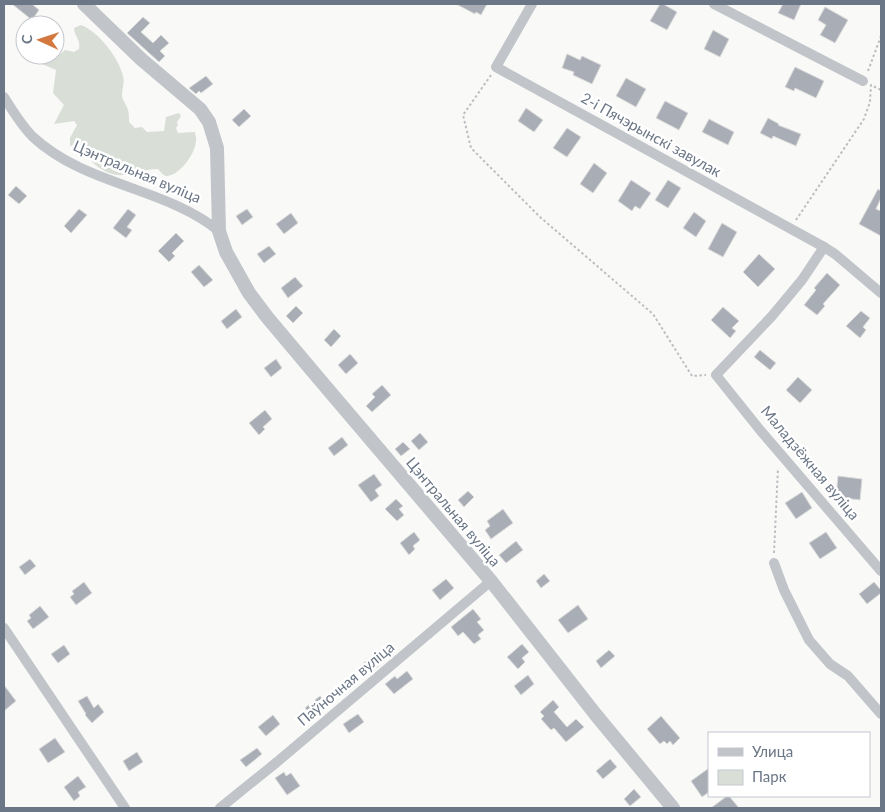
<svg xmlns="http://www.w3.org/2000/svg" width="885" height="812" viewBox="0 0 885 812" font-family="Lato,sans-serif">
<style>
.green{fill:#d9ded7}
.building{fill:#a9aeb6;stroke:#dbdbda}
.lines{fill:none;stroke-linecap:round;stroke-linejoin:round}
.path{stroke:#bcbec1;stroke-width:2;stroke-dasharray:2.5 2.5;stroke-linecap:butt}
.minor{stroke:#c1c4c9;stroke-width:10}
.tertiary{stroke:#c1c4c9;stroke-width:14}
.labels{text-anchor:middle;stroke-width:5;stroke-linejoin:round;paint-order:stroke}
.street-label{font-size:15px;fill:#6b7686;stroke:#fff}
</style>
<rect width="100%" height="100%" fill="#f9f9f8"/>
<!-- green -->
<path class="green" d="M81,25C98,31 119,58 123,76C125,83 122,88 122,95C122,100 127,105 128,110C129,113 129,118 129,122L135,128L142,127L147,132L164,131L166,117L179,113L181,116L177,122L178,125L176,128L178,133L195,132C195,135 197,138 196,140C196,153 180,175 167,176C163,176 160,171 158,169C145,169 135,174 123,175C106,177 86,160 81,145L75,144L70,146V138L77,125L74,121L54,124L64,105L53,93L56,70L35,61V57L56,58L65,50L74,52L79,49C81,39 74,36 74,28Z"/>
<!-- building -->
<g class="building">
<path d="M12,4H32L39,10L32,20Z"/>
<path d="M456,4H487L481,15L476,12L475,14Z"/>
<path d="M660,4H663L677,12L667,30L650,21Z"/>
<path d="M783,4H801L794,20L778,13Z"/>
<path d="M825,7L848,20L835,43L820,35L826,25L818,20Z"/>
<path d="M143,17L150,23L141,32L153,43L161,35L169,43L160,51L165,56L159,62L127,33Z"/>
<path d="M713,30L729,39L720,57L704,49Z"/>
<path d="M567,54L580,60L582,56L601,65L592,84L573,75L574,72L562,68Z"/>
<path d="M795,67L824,81L816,98L795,88L794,91L785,87Z"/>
<path d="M206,76L213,84L201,93L199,91L196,94L189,88Z"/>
<path d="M626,78L646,89L636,107L616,96Z"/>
<path d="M665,101L688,113L679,130L656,118Z"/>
<path d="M526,108L543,120L534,132L518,121Z"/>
<path d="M244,109L251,116L239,127L232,120Z"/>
<path d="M768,118L779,124L778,125L801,134L796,146L773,136L772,139L760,133Z"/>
<path d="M709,119L734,132L728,145L702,132Z"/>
<path d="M567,128L581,137L567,157L553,148Z"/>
<path d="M594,163L607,173L593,193L580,184Z"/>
<path d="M631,180L651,193L640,209L635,206L632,211L618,201Z"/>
<path d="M668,180L681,188L668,208L655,200Z"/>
<path d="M16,186L27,196L19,204L8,195Z"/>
<path d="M878,189L881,191V198L876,209L881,211V236L859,224Z"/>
<path d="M79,209L87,215L71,233L64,226Z"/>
<path d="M128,209L136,215L127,227L132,230L126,238L113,228Z"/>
<path d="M247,209L253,217L242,225L236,216Z"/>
<path d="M694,212L706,221L696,237L683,228Z"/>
<path d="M291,213L298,223L284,234L276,224Z"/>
<path d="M722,223L737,232L723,257L708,249Z"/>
<path d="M176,233L184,241L172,253L175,256L169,262L158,251Z"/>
<path d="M269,246L276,254L264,263L257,254Z"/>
<path d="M759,254L775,269L758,287L743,272Z"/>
<path d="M199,265L213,280L204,287L191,272Z"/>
<path d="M827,273L840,285L823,304L825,306L817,315L804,305L816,290L814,288Z"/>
<path d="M295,277L303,286L288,298L281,288Z"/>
<path d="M296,306L303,313L293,323L286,316Z"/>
<path d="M723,307L739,321L732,328L736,331L730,338L711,320Z"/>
<path d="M236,309L242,317L227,329L221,321Z"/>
<path d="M861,311L870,318L863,327L866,330L860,338L846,326Z"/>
<path d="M334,329L341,336L331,347L324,340Z"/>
<path d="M760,350L776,363L770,370L754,357Z"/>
<path d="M350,354L358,363L346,374L338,365Z"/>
<path d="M276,359L282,368L271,377L264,368Z"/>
<path d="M798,377L812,390L800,403L786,390Z"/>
<path d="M382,385L391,395L372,412L366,406L375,397L372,394Z"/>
<path d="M265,410L272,419L263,427L265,429L259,435L249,423Z"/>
<path d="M420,433L428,442L419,450L411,441Z"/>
<path d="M342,437L348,445L334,456L328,448Z"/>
<path d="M403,442L410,449L401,456L395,449Z"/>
<path d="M374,474L382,485L375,490L379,496L371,502L358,485Z"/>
<path d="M838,476L862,479L860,500L836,497Z"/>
<path d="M468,491L474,497L464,507L458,500Z"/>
<path d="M802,492L812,508L796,519L785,503Z"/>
<path d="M396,499L403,506L399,509L404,515L397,521L385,509Z"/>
<path d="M503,509L513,523L491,539L485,530L490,526L487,521Z"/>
<path d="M414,532L420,540L413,546L415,549L409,555L400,543Z"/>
<path d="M826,532L837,548L820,559L809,543Z"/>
<path d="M516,541L523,550L506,563L499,555Z"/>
<path d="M30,559L36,566L25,575L19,567Z"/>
<path d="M544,574L550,581L541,588L536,581Z"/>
<path d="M446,579L454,588L440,600L432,590Z"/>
<path d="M84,582L92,593L76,605L70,597L74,594L72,591Z"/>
<path d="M874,582L881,590V593L867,604L859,594Z"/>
<path d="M578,605L588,619L568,633L558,620Z"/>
<path d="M40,606L49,617L33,629L27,621L31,618L29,615Z"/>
<path d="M473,609L481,619L477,622L484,630L478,635L481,639L474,644L463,632L458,636L451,627Z"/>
<path d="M522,644L529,652L522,658L525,662L518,669L507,657Z"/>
<path d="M64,645L70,654L58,663L51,654Z"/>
<path d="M609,650L615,656L601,668L596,661Z"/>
<path d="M373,655L381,664L367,675L359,667Z"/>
<path d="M407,671L413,679L394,694L385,684L395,676L397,679Z"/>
<path d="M528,675L534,684L521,695L514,686Z"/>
<path d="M4,685L16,701L4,711Z"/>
<path d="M87,696L94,708L98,704L104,712L92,723L85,715L86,714L78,701Z"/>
<path d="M320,696L327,704L313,717L305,708Z"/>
<path d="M553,700L559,707L554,712L567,727L576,719L584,727L566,742L554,728L551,730L541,719L544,716L540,712Z"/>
<path d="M358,714L364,722L349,733L343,724Z"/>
<path d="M273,715L280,724L266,736L258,727Z"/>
<path d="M661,716L680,738L673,745L670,741L667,744L664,741L660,744L647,729Z"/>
<path d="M55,738L65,752L48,763L39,749Z"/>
<path d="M257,748L262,754L246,767L240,760Z"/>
<path d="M137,752L143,762L129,771L123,761Z"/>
<path d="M610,759L617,767L603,779L596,771Z"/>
<path d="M709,768V792L702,797L691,781Z"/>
<path d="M284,772L286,776L291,773L300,786L287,795L275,778Z"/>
<path d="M78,776L86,787L78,792L80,796L74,801L64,787Z"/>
<path d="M634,789L641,797L630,806L624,799Z"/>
<path d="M727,796H729L739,808H711Z"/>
</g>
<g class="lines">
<!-- path -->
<g class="path">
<path d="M868,71L881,36"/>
<path d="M491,75L463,115L471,148L540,217L653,314L692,376L706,375"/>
<path d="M796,220L864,119L870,102L871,85L881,90"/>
<path d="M774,553L778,468"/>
</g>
<!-- minor -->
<g class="minor">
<path d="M532,4L496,67L824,247L835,254L881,293"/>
<path d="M714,4L863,81"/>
<path d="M4,97C12,110 22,126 33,137C86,186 165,187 219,231"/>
<path d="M824,247L802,280L772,316L716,375L760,430L881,571"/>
<path d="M774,563L784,590L809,640L830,664L848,676L881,714"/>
<path d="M4,628L125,808"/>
<path d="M220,808L277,762L491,581"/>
</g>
<!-- tertiary -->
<path class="tertiary" d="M84,4L141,59L200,109L209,122L217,148L219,231L226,252L249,293L267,317L320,380L491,581L596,715L673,808"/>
</g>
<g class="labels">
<!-- street labels -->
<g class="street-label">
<text transform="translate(651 135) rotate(29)" y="5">2-і Пячэрынскі завулак</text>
<text transform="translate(137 172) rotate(23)" y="5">Цэнтральная вуліца</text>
<text transform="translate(810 463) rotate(50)" y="5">Маладзёжная вуліца</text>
<text transform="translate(453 512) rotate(50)" y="5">Цэнтральная вуліца</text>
<text transform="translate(346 684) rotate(-40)" y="5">Паўночная вуліца</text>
</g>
</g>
<!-- border -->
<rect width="885" height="812" fill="none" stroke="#6b7686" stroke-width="10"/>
<!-- legend -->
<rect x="708" y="732" width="162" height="65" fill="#ffffff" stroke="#c4c8cf"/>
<rect x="718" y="748" width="25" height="8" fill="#c1c4c9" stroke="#c4c8cf"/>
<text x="752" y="757" font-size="15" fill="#6b7686">Улица</text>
<rect x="718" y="770" width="25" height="15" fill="#d9ded7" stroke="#c4c8cf"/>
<text x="752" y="782" font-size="15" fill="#6b7686">Парк</text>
<!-- north arrow -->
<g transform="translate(40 40) rotate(273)"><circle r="24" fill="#ffffff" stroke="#c4c8cf"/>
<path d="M0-4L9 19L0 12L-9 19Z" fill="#d3783e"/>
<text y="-8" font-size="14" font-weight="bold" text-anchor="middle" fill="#6b7686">С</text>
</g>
</svg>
